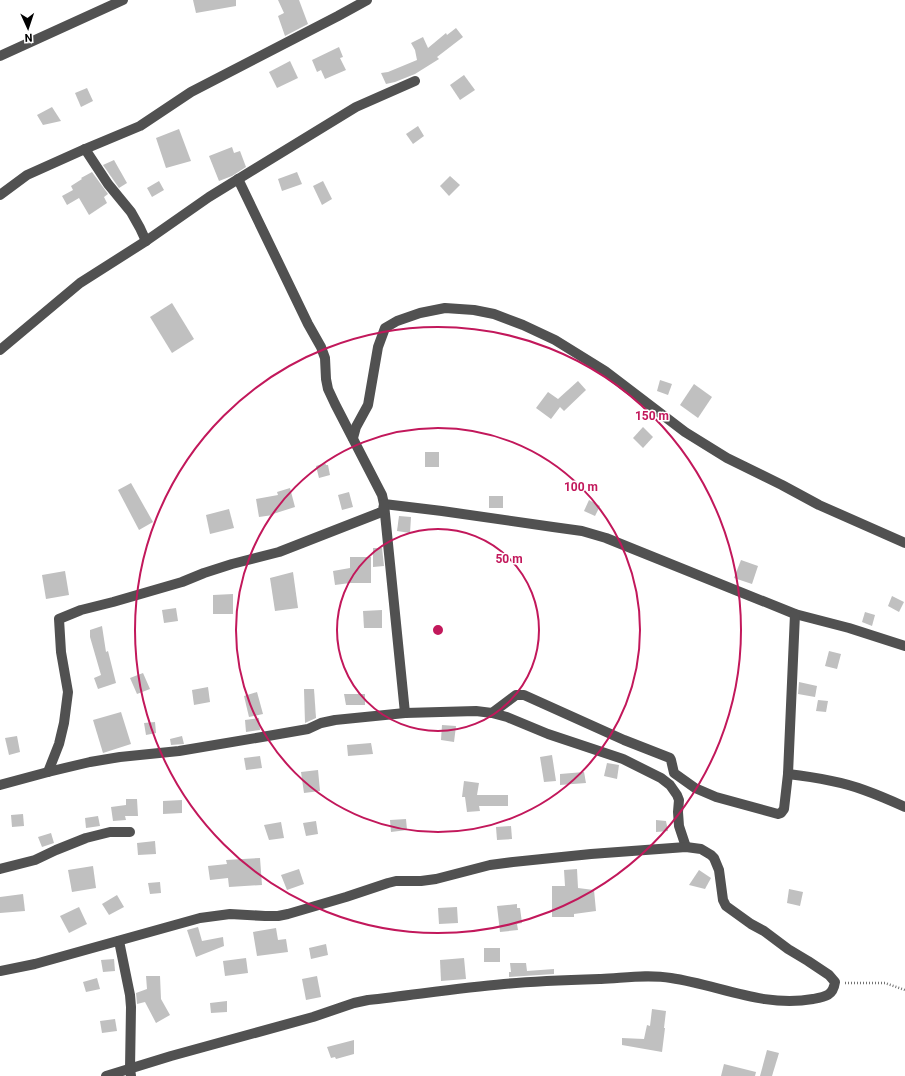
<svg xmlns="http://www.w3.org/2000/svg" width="905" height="1076" viewBox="0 0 905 1076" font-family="Roboto,sans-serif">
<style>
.building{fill:#c0c0c0}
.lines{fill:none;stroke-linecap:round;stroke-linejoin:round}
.path{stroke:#737373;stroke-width:2.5;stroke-dasharray:1 2;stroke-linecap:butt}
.minor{stroke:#515151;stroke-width:10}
.ring{fill:none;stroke:#c2185b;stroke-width:2}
.centre{fill:#c2185b;stroke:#fff;stroke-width:2}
.ring-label{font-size:12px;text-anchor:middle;font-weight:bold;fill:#c2185b;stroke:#fff;stroke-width:3;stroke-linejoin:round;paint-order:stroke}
</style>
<rect width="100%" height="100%" fill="#fff"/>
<!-- building -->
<g class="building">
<path d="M193,0H236V6L196,13Z"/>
<path d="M278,0H299L308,24L285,36L278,16L284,13Z"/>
<path d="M456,28L463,37L437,57L439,59L415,74L395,82L386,84L381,73L388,72L417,60L415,50L411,43L423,37L428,48L446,33L447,35Z"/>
<path d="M339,47L343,57L340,58L346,70L325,79L321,70L317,72L312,60Z"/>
<path d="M290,61L298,78L277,88L269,72Z"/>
<path d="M464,75L475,90L460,100L450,85Z"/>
<path d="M87,88L93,101L81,107L75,93Z"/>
<path d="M52,107L61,121L43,125L37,115Z"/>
<path d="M418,126L424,136L413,144L406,134Z"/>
<path d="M179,129L191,161L166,168L156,138Z"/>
<path d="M232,147L234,153L240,151L246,167L232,176L219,181L209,156Z"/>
<path d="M114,160L127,183L119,188L103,165Z"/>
<path d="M92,172L108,194L104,197L107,203L89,215L79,198L67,205L62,196L73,190L71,186L82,179L81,178Z"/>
<path d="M297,172L302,184L282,191L278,179Z"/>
<path d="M450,176L460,185L449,196L440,186Z"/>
<path d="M159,181L164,190L152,197L147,188Z"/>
<path d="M323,181L332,199L322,205L313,186Z"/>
<path d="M172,303L194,339L172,353L150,317Z"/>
<path d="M660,380L672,384L668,395L657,391Z"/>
<path d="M578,381L586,390L564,411L560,407L551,419L536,408L548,392L558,399Z"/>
<path d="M694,384L712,397L698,418L680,405Z"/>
<path d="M643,427L653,437L643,448L633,438Z"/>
<rect x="425" y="452" width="14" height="15"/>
<path d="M325,463L326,465H328L330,475L319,478L316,466Z"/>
<path d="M131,483L153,522L139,530L118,490Z"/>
<path d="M290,488L295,507L273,514V515L259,517L256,499L278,495L277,492Z"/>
<path d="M349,492L353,507L342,510L338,495Z"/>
<rect x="489" y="496" width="14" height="12"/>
<path d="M589,500L600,506L595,516L584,511Z"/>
<path d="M229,509L234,528L210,534L206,515Z"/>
<path d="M399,516L411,517L410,533L397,531Z"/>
<path d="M373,548H382L384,566L373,567Z"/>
<path d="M350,557H371V583H350L335,585L333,571L350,568Z"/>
<path d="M741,560L758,566L752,584L734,578Z"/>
<path d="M65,571L69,595L46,599L42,575Z"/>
<path d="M293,572L298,608L275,611L270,578Z"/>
<path d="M233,594V614H213V595Z"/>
<path d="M892,596L904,602L899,612L888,606Z"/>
<path d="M176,608L178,621L164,623L162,610Z"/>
<path d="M382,610V628H364L363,611Z"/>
<path d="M865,612L875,615L872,626L862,622Z"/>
<path d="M102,626L106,652L108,651L116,683L98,689L94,678L101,675L90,637V630Z"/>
<path d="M829,651L841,654L837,669L825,666Z"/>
<path d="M143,673L150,689L137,694L130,678Z"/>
<path d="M799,682L817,686L815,697L798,694Z"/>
<path d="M208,687L210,702L194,705L192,690Z"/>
<path d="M304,689H314L316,718L305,723Z"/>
<path d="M257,692L263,714L249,717L244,696Z"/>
<path d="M344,694H365V705H346Z"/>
<path d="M818,700L828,701L826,712L816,711Z"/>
<path d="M121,712L131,744L103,753L93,720Z"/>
<path d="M259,718L260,730L246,732L245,720Z"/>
<path d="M155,722L156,733L146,735L144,723Z"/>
<path d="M442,725L456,726L454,742L441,740Z"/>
<path d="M17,736L20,752L9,755L5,738Z"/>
<path d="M182,736L184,744L171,745L170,739Z"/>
<path d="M371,743L373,754L348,756L347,745Z"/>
<path d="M552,755L556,781L544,782L540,757Z"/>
<path d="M260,756L262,768L246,770L244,758Z"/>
<path d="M607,763L619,765L617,779L604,776Z"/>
<path d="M318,770L320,791L304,793L301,772Z"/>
<path d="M584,772L586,783L560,785V774Z"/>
<path d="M464,781L479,783L477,795H508V806H479L480,811L467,812L465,797H462Z"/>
<path d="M126,799H137L138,816H125L126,820L113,821L111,807L126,805Z"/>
<path d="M182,800V813L163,814V801Z"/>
<path d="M23,814L24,826L12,827L11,815Z"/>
<path d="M98,816L100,826L86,828L85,818Z"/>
<path d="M406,819L407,830L391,832L390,820Z"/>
<path d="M656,820L666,821L668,831L656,832Z"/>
<path d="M316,821L318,834L306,836L303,823Z"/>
<path d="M281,822L284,838L269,840L264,825Z"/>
<path d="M511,826L512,839L497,840L496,827Z"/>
<path d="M51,833L54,843L42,847L38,837Z"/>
<path d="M155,841L156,854L138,855L137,843Z"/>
<path d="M260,858L262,885L229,887L228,878L210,880L208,866L227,864L226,860Z"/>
<path d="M93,866L96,888L72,892L68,870Z"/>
<path d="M299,869L304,884L287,890L281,875Z"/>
<path d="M577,869L578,888L594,890L596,911L574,914V917H552V886H565L564,870Z"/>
<path d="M699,870L711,878L705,889L689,885Z"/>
<path d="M160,882L161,893L150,894L148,883Z"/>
<path d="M789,889L803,892L800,906L787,903Z"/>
<path d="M23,894L25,911L0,913V897Z"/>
<path d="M117,895L124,907L109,915L102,904Z"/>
<path d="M517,904V908H520L522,923L517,924L518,930L500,932L497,906Z"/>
<path d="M79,907L87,924L69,933L60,916Z"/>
<path d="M457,907L458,923L439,924L438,908Z"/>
<path d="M198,927L202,941L223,937L224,946L196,957L187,930Z"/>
<path d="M276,928L278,940L286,939L288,952L257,956L253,932Z"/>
<path d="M326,944L328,955L311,959L309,948Z"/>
<rect x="484" y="948" width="16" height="14"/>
<path d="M246,958L248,973L225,976L223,961Z"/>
<path d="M464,958L466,979L441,981L440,960Z"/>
<path d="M114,959L115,971L103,972L101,960Z"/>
<path d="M510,963H526L527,971L554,969V974L509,977V972H511Z"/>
<path d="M146,976H160L161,999L170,1015L156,1023L145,1002L137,1004L136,993L147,989Z"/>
<path d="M317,976L321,997L306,1000L302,979Z"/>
<path d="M97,978L100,989L86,992L83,982Z"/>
<path d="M227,1001V1012L211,1013L210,1003Z"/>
<path d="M652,1009L666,1011L664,1028H665L662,1052L622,1045V1038L644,1039L647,1025L650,1026Z"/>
<path d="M115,1019L117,1031L102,1033L100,1021Z"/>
<path d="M354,1040V1054L336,1059L335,1057L331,1058L327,1047Z"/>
<path d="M767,1050L779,1053L772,1076H760Z"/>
<path d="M724,1064L756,1072L755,1076H721Z"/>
</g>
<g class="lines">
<!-- path -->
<path class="path" d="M845,983H885L905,990"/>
<!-- minor -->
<g class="minor">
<path d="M0,56L123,0"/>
<path d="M85,149L108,184L131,212L140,228L146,241"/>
<path d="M238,179L308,324L321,347L325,358L326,379L328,389L335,404L382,495L384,504L405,713"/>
<path d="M0,195L27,175L85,149L140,126L191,92L338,16L367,0"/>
<path d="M0,350L80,283L146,241L209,197L356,107L415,81"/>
<path d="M353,438L356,427L368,405L378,347L385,328L397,321L420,313L445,308L474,310L494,314L523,325L555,340L605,371L685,432L727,458L782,485L819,505L905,543"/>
<path d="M384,504L442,511L553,527L582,531L606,538L795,614L849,628L905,646"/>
<path d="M492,713L516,695H524L624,740L670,758L671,760L674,773L695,788L716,797L778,814L781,813L784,809L788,774L795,614"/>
<path d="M48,772L59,744L64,723L68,692L61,652L59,619L81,610L113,602L182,582L204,573L232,564L279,552L379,513L383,510L384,504"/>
<path d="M788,774C814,777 840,781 864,790C878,795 892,801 905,807"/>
<path d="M0,785L48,772L90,762L120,757L179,751L262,737L308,729L321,723L335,720L405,713L476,711L492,713L507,717L548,734L623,759L661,778L670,785L677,795L679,800L678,812L679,826L686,847"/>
<path d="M0,869L35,860L56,850L86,838L110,832H130"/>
<path d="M119,941L130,995L131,1007L130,1069L131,1076"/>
<path d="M0,971L35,964L200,918L230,914L265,916H278L288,914L346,897L388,883L396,881H421L436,879L490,865L513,862L591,854L686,847L701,849L711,855L714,858L719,870L723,900L726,906L751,924L764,931L788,949L808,961L829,975L835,982C833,996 825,997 813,999C763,1008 719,985 671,978C647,974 624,978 601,979C569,980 536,981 504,984C459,988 413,995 368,1000L354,1003L313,1017L171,1056L106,1076"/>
</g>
</g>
<!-- distance rings -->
<g class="ring">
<circle cx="438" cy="630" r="101"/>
<circle cx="438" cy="630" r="202"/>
<circle cx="438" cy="630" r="303"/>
</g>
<circle cx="438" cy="630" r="6" class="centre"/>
<g class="ring-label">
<text x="652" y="420">150 m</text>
<text x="581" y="491">100 m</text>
<text x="509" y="563">50 m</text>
</g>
<!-- north arrow -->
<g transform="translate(28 28) rotate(177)" stroke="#ffffff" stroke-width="3" paint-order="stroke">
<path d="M0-3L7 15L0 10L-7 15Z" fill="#000000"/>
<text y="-6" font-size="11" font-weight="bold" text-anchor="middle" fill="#000000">N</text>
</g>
</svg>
